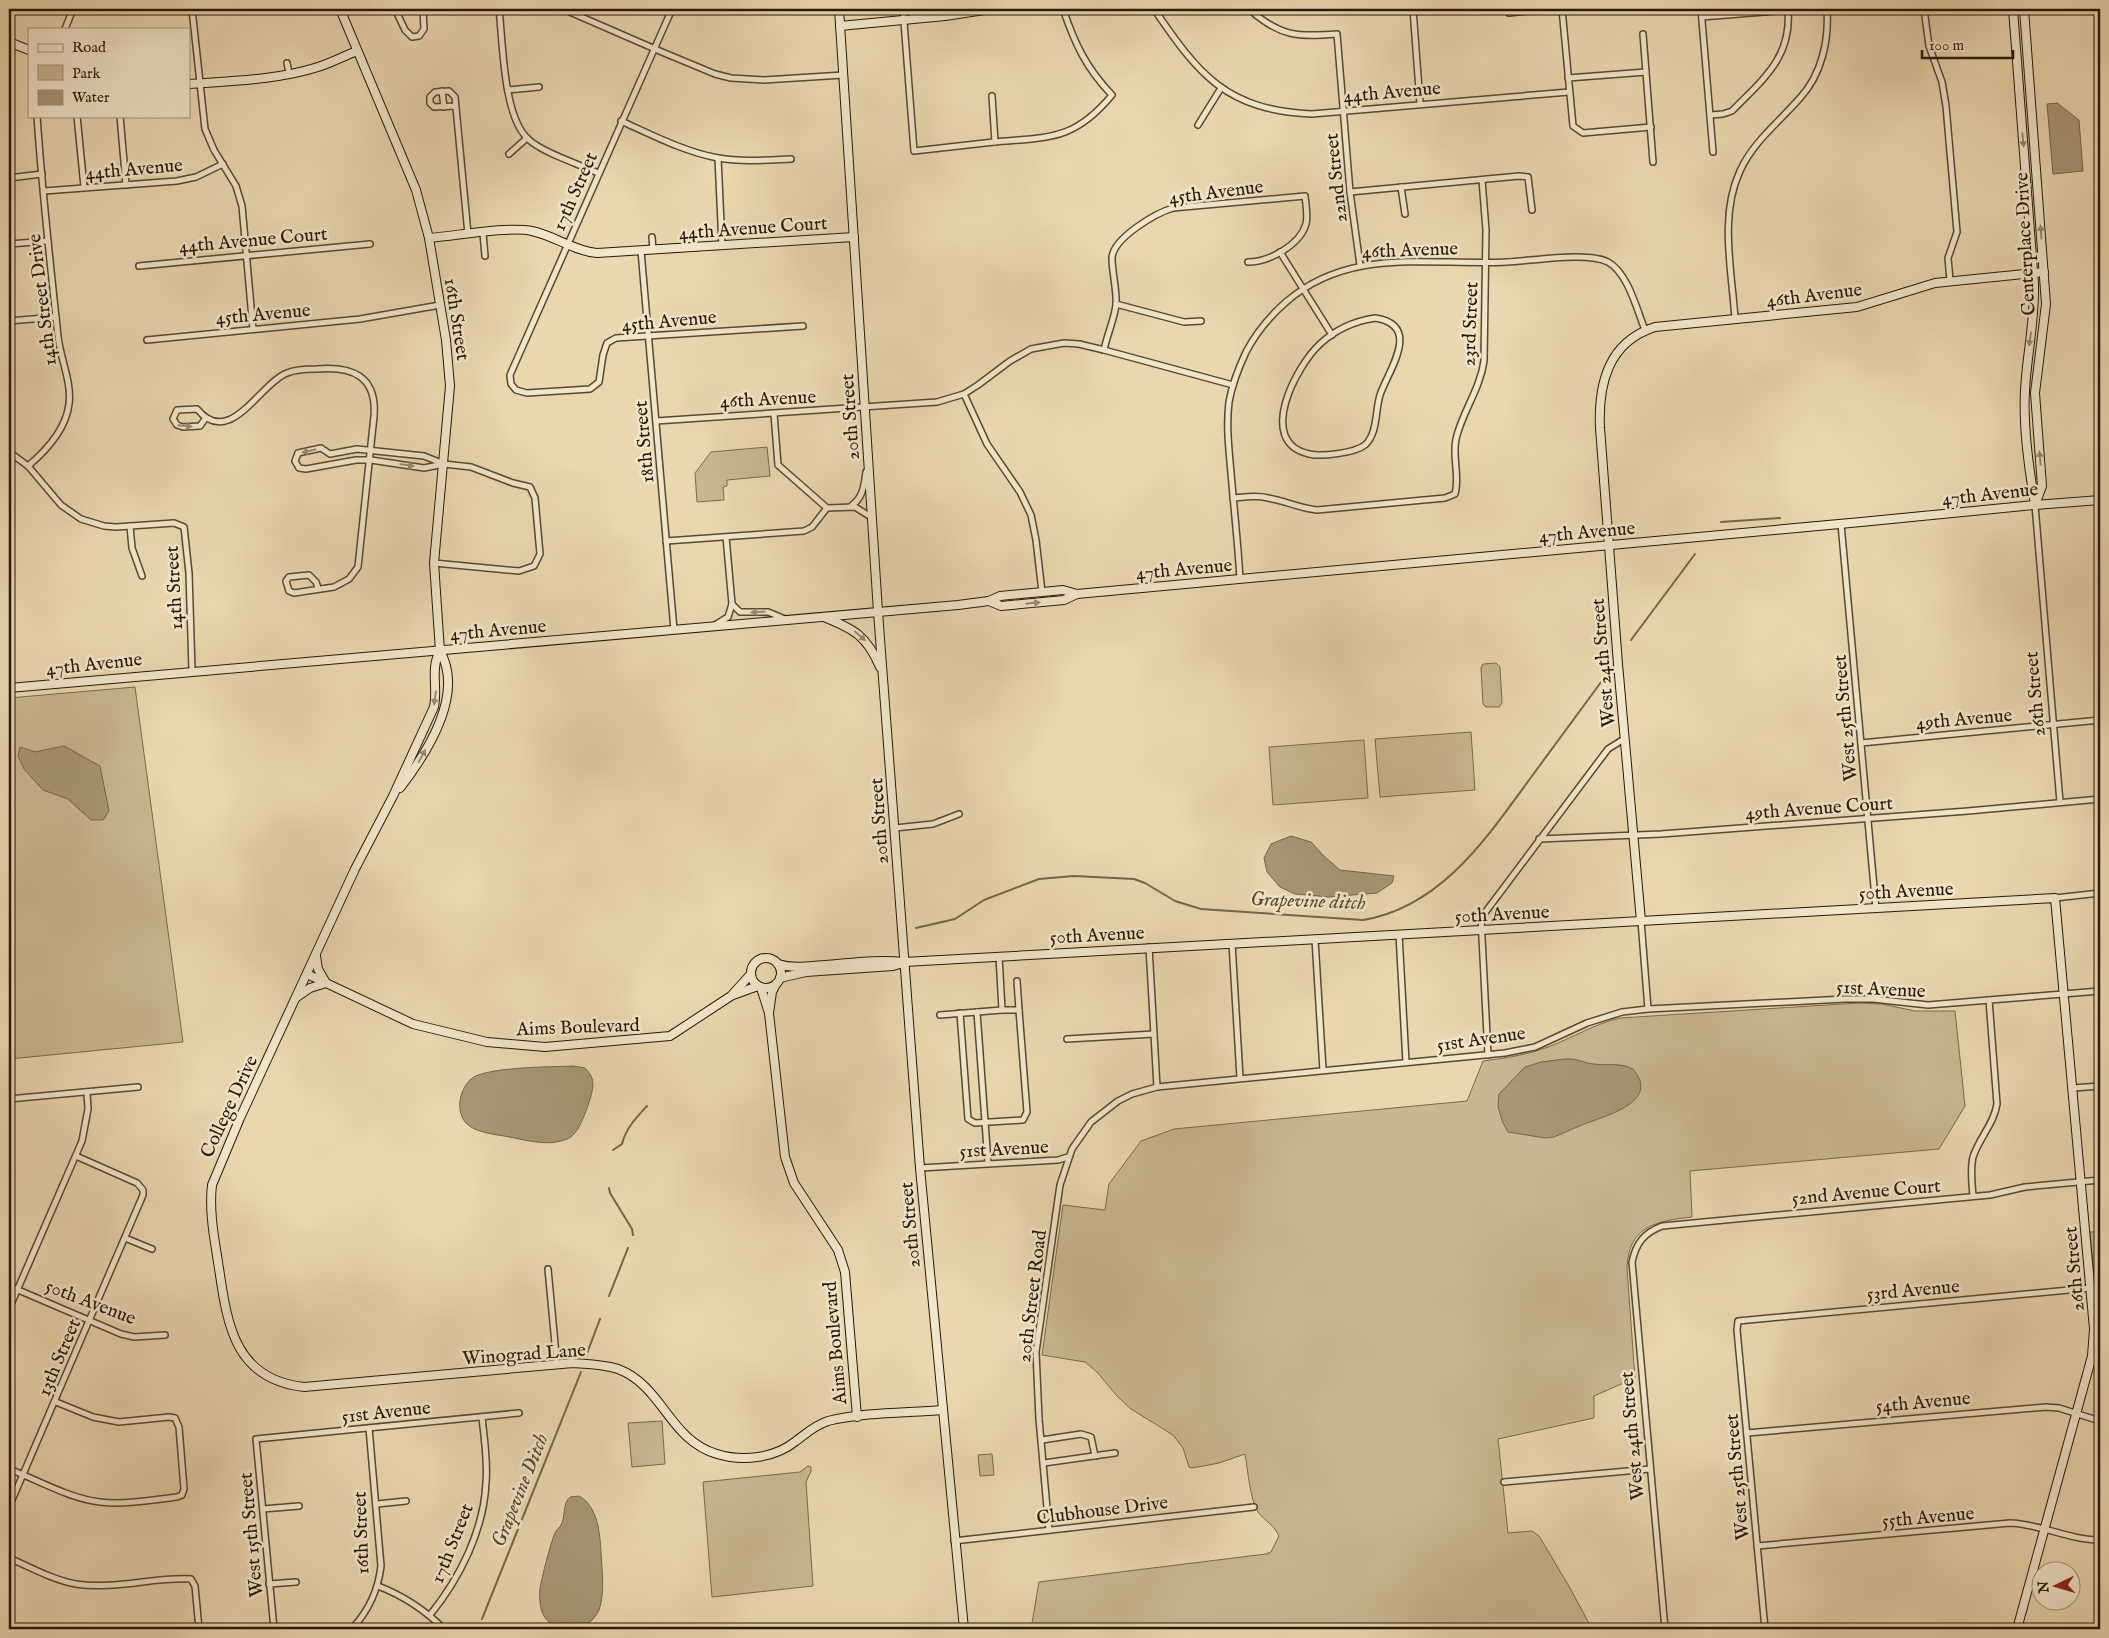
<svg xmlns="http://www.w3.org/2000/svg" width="2109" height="1638" viewBox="0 0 2109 1638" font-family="'IM FELL English',serif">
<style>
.green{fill:#c9b792;stroke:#78684c}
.water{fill:#a89676;stroke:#75644a}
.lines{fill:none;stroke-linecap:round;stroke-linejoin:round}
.stream{stroke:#75644a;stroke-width:2}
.street-casing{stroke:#584831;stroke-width:8}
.secondary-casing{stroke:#281907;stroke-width:10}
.street{stroke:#f1e5cb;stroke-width:5}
.secondary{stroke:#f1e5cb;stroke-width:8}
.oneway{fill:#978973}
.labels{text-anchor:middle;stroke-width:5;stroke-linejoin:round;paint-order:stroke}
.street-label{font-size:19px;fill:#281907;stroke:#f1e5cb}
.water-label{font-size:20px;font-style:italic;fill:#5b4b33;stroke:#f1e5cb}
</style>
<rect width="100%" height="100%" fill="#ead7af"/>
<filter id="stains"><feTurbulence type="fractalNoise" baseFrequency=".004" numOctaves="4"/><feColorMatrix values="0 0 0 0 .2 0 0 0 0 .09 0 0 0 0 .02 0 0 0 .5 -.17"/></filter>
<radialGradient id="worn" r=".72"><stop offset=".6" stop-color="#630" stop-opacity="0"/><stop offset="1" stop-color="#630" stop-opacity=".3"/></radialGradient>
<!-- green -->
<g class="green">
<path d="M767,447L770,476L727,480V486L723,487L724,500L697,502L695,473L711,452Z"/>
<path d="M1496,663L1500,667L1502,703L1499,707H1486L1483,704L1481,668L1483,664Z"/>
<path d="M135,687L183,1042L9,1059V698Z"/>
<path d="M1471,732L1475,790L1380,797L1375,739Z"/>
<path d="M1364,740L1368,798L1273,805L1269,747Z"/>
<path d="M1859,1003L1882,1004L1915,1011H1955L1965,1106L1939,1149L1690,1171L1692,1217C1658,1221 1628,1225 1627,1268L1635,1378L1594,1396V1418L1498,1439L1508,1533L1532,1531L1539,1536L1570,1588L1592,1629H1031L1039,1582L1266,1554L1271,1552L1279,1536C1275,1526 1265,1521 1258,1512C1250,1500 1248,1470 1245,1454L1219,1463L1192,1468L1189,1467L1183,1448L1173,1435L1131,1409L1117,1396L1097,1372L1085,1362L1042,1355L1063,1205L1105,1210L1109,1184L1141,1141L1174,1129L1467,1101L1483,1061C1505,1058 1527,1055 1548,1047C1572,1038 1594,1024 1620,1018Z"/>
<path d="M2090,1232H2100V1363L2097,1364L2100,1348Z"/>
<path d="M662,1421L665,1464L632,1467L628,1423Z"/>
<path d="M992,1454L994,1475L980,1476L978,1455Z"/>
<path d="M808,1466L811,1467V1471L806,1482L813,1586L712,1597L703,1482L800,1472Z"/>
</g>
<!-- water -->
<g class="water">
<path d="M2057,103L2079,120L2083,171L2053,174L2047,104Z"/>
<path d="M64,746L100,766L109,811L103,820H91L68,799L43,790L24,769L18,756L20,747L35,752Z"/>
<path d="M1291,836L1311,842L1325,857L1340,870L1394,876L1392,883L1377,893L1329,897L1295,894L1280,887L1267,872L1264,858L1271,844Z"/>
<path d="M1565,1059C1576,1058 1584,1063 1593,1064C1608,1066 1619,1062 1633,1069C1660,1100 1611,1114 1590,1122C1578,1126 1566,1132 1554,1137L1545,1138L1508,1132L1503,1123L1498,1107L1499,1094L1525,1067L1541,1062Z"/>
<path d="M573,1066L585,1068C590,1073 593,1078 593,1085C593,1094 581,1128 574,1134C571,1138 565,1140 561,1141C544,1146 522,1139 504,1136C492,1134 474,1132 466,1123C453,1109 462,1080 478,1075C501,1067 547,1067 573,1066Z"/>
<path d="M579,1496C598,1506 600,1534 601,1553C602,1571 605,1593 599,1610C589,1634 551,1636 542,1612C540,1605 539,1597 540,1589C541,1580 552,1537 556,1531C558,1529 560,1527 561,1525C566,1516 562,1504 570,1497Z"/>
</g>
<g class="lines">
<!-- stream -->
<g class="stream">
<path d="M1721,522L1780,518"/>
<path d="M1631,640L1695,554"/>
<path d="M916,928L955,919L984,900L1039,879L1074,876L1134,879L1145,883L1175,901L1201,909L1363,920C1442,907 1488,836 1532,776C1557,742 1582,708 1607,674"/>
<path d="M613,1150L622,1144C626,1128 636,1118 647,1106"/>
<path d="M609,1188L610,1193L632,1229L633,1235"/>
<path d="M609,1296L628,1248"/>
<path d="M586,1356L600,1319"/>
<path d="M482,1619L581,1372"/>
</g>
<!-- street casing -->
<g class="street-casing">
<g id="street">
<path d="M192,9L205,129L214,150L236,186L242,206L253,329"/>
<path d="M395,9L405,30L412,37L419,36L424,29L423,9"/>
<path d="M499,9C503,43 503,116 528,139C543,153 579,164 598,173"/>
<path d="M563,9L662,52L715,74L731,78L764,80L843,75"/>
<path d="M672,9L510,375L511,384L516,390L527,393L590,389L599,382L603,355L607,343L616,338L803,326"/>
<path d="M903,9L914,151C941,148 967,145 994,142C1049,137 1074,141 1112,95C1086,68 1075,44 1063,9"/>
<path d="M1154,9C1199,75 1226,110 1312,114L1569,92"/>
<path d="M1249,9C1280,37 1298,37 1337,34L1350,192L1360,265"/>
<path d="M1413,9L1420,103"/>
<path d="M1562,9L1573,126L1583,133L1651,127"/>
<path d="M1701,9L1713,152"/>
<path d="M1924,9L1929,46L1942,82L1946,106L1957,232L1948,258L1950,280"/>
<path d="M1509,13L1547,9"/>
<path d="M1702,17L1788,10"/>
<path d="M65,29L73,9"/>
<path d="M1643,34L1653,162"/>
<path d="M287,63L289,73"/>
<path d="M1568,78L1646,72"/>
<path d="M508,90L539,87"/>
<path d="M442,91L444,107"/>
<path d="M992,96L995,142"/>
<path d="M456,106L434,107L430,103V97L435,92L449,91L455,97L468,234"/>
<path d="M1710,115L1723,114L1732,111C1763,79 1792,58 1788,9"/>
<path d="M77,116L84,187"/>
<path d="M120,116L126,185"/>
<path d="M621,121C652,135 685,152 718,158C742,162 767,160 791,159"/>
<path d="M1198,125L1221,88"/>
<path d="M509,154L527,138"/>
<path d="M718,158L722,245"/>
<path d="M9,178L42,174"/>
<path d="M1401,187L1405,214"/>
<path d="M44,191L177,181L196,177L223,164"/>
<path d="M1350,192L1519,176L1528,177L1532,210"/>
<path d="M483,233L485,256"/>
<path d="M652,237L653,250"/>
<path d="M9,244L48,241"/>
<path d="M641,251L674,630"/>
<path d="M1280,252L1332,335"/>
<path d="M139,266L370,244"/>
<path d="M1116,304L1184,322L1201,321"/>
<path d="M1375,318C1423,325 1388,371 1380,395C1375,411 1378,433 1365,445C1355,453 1321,457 1309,454C1255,442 1297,365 1320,344C1335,330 1355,321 1375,318Z"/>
<path d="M1735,319C1732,271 1719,216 1740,171C1753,142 1779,122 1800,98C1822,74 1829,40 1827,9"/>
<path d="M9,321L56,317"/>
<path d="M147,340L360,319L440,305"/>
<path d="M1104,350C1107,335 1114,320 1116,305C1117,289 1112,273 1112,258C1113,238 1156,213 1173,208L1305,196C1306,205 1308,216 1306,224C1300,245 1269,262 1248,262"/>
<path d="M964,394L987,444L1020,492L1031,515L1036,540L1042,592"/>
<path d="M774,414L778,465L827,508L855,507L871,517"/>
<path d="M205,419L200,426L183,427L177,425L173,419L177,410L197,409C230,449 259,384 287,373C296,369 308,369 317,369C352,366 377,376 374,416L358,567L349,579L334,587L294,593L289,591L286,581L289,577L309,575L316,582L318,588"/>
<path d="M656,421L937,402L964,394L978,385L1010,361L1031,349L1064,343L1079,344L1104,350L1233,385"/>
<path d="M9,452L28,466L61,505L81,519L104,526L116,527L174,523L184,527L189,573L192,670"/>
<path d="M28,466C47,450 66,429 69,404C72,382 60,358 58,336C50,263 42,190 37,116"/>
<path d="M1233,498C1245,497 1256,495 1268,498C1286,501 1299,508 1317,510L1445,498L1455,494C1460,476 1452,457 1456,439C1462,412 1480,390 1484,361L1486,230L1482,180"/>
<path d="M2035,505L2060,802"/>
<path d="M851,506C863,498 864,486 866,472"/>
<path d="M1841,524L1876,909"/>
<path d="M130,526L132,548L142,576"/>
<path d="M666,541L804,531L812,527L827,508"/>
<path d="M434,563L519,571L534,566L540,554L535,498L530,487L513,483L471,467L444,464L424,468L371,460H356L306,469L299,468L295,461L298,453L321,448L330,454L357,449L424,456L444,464"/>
<path d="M1240,579C1238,544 1234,509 1231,473C1229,450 1226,426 1229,402C1232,385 1239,367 1246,352C1256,333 1270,316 1286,302C1350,246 1430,266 1507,262C1532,261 1587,251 1608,262C1628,273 1637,310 1645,330"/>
<path d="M732,604L740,612H768L785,619"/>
<path d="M715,625L728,617L732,604L726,537"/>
<path d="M1861,743L2100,720"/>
<path d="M895,828L933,824L959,814"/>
<path d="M1539,839L1661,834L1968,811L2100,799"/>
<path d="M2055,898L2100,893"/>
<path d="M1641,921L1648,1009"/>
<path d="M1399,934L1406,1062"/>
<path d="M1315,939L1323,1070"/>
<path d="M1232,943L1240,1078"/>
<path d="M1149,947L1157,1087"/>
<path d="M1017,981L1019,1010"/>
<path d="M960,1013L968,1119L975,1123L1023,1120L1027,1112L1019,1010H1002L999,956"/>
<path d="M940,1015L977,1012"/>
<path d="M1067,1039L1154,1034"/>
<path d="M1488,1055L1481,918L1608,749L1624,739"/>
<path d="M2073,1088L2100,1086"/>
<path d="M9,1099L138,1087"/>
<path d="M988,1163L977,1012L1002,1010"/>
<path d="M920,1168L1058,1160L1068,1157"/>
<path d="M1973,1196C1972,1184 1970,1170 1973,1157C1979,1138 1994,1124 1997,1104L1989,1000"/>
<path d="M125,1238L152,1249"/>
<path d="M548,1269L557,1365"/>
<path d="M9,1286L121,1334L134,1337L165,1335"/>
<path d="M9,1309L82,1141L88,1109L87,1092"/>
<path d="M1747,1433L2046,1407L2059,1408L2100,1421"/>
<path d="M1042,1440L1081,1434L1091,1437L1095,1456"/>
<path d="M1044,1463L1115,1453"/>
<path d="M9,1469C38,1480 68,1498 100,1502C125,1505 152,1500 177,1497L182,1495L184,1489L179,1427L175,1418L169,1417L119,1422L93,1417L56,1402"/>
<path d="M1504,1482L1650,1469"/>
<path d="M377,1504L406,1501"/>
<path d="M9,1507L143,1195V1190L137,1183L76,1156"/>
<path d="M263,1509L299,1506"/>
<path d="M1049,1530L1039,1419L1036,1352L1060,1185L1072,1149L1091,1122L1118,1101L1132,1094L1157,1087L1505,1053L1535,1047L1587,1023L1622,1012L1648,1009L1845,999H1873L1928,1005L2100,991"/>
<path d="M954,1541L1254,1507"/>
<path d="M1757,1546L2010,1523C2041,1524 2069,1540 2100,1540"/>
<path d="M9,1558C30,1567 53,1580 76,1584C114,1590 153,1577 191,1579L195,1586L199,1629"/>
<path d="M269,1584L296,1582"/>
<path d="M378,1586C404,1596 424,1609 444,1629"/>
<path d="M430,1615C460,1578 484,1530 486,1482C488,1461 484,1438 482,1417"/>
<path d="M274,1629L256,1439L519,1413"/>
<path d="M352,1629C369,1610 378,1591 381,1566L369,1428"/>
<path d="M1665,1629L1632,1262C1636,1243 1644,1233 1662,1226L1990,1195L2025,1187L2100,1180"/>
<path d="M1765,1629L1737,1330L1738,1321L2090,1288"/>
</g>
</g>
<!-- secondary casing -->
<g class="secondary-casing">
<g id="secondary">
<path d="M340,9L416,190L429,238L446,340L450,386L434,563L440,651C465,695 427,753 400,788"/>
<path d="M839,9L878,612L920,1168L964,1629"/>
<path d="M2013,9L2034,284C2035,320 2027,354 2025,390C2023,428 2029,468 2035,505"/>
<path d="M2024,9L2046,304L2035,393L2042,486L2035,505"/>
<path d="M840,26L945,16L991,9"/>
<path d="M9,42L29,50"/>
<path d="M189,84C231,81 277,80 318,67C331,63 344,56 357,51"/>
<path d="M429,238C455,236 508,226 532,231C555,236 574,251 597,253L854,237"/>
<path d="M989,601L1001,606L1064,600L1077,594"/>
<path d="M824,617C854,629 867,636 880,667"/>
<path d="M440,651C430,668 438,688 434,707L393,796L355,869L240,1118L212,1185C209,1210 214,1237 218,1262C227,1321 232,1379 304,1387L573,1363C588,1364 603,1364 618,1369C663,1386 669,1440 717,1454C743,1462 775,1458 796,1441C807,1433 815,1425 828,1421C865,1412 905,1413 942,1410"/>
<path d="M9,688L958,605L989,601L1000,596L1063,590L1077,594L1861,522L2035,505L2100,500"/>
<path d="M1641,921L1618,664L1600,428C1598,384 1608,342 1655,327L1857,307L1935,283L2044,272"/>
<circle cx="766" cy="973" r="15"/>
<path d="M778,964C793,969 809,966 825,965C851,963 878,959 904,962L2055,898L2094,1329L2092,1356L2017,1629"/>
<path d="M307,974L413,1024L487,1042L545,1047L670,1036L731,996L750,975"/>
<path d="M780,978L806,972L893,966L903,963"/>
<path d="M761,988L769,1013L785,1157L794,1183L838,1250L845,1272L857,1417"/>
<path d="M733,995L758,986"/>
<path d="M297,997L310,988L326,983L318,969L316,956"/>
<path d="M769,1013L772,992L776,984"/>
</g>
</g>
<!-- street -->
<use href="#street" class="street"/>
<!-- secondary -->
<use href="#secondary" class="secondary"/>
</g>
<!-- one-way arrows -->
<defs><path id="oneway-solid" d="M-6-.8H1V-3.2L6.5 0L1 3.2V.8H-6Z" transform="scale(1.25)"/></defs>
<g class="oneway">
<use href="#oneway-solid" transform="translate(2023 140) rotate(85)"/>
<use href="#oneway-solid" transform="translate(2041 232) rotate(-94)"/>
<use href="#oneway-solid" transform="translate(2030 339) rotate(98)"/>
<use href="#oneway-solid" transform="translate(185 426) rotate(5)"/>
<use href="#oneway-solid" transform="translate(309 451) rotate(166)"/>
<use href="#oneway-solid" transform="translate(2040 458) rotate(-95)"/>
<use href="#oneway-solid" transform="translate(407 465) rotate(8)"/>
<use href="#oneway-solid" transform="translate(1033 603) rotate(-6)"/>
<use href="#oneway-solid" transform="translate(758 612) rotate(177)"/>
<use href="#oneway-solid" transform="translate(860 636) rotate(41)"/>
<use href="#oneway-solid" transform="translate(435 698) rotate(98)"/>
<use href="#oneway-solid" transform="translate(422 756) rotate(-62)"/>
</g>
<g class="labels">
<!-- street labels -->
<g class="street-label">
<text transform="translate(1392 91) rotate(-5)" y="7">44th Avenue</text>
<text transform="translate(134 168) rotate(-5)" y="7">44th Avenue</text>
<text transform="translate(1335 178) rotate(-96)" y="7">22nd Street</text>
<text transform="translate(574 191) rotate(-66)" y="7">17th Street</text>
<text transform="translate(1216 191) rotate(-7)" y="7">45th Avenue</text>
<text transform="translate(753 227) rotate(-4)" y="7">44th Avenue Court</text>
<text transform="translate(253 239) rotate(-5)" y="7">44th Avenue Court</text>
<text transform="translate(2024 244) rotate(-93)" y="7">Centerplace Drive</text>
<text transform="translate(1410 249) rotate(-2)" y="7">46th Avenue</text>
<text transform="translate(1814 294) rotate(-7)" y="7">46th Avenue</text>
<text transform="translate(41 300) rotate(-97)" y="7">14th Street Drive</text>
<text transform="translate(263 313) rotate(-5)" y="7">45th Avenue</text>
<text transform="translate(458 319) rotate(81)" y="7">16th Street</text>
<text transform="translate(669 320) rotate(-5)" y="7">45th Avenue</text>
<text transform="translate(1469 324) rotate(-88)" y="7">23rd Street</text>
<text transform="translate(768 398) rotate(-3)" y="7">46th Avenue</text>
<text transform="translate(849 417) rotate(-94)" y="7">20th Street</text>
<text transform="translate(643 442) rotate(-95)" y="7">18th Street</text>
<text transform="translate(1990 493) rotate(-6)" y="7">47th Avenue</text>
<text transform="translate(1587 531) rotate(-5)" y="7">47th Avenue</text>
<text transform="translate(1184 568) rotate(-5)" y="7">47th Avenue</text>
<text transform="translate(173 588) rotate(-93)" y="7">14th Street</text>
<text transform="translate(498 629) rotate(-5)" y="7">47th Avenue</text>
<text transform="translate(94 663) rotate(-6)" y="7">47th Avenue</text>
<text transform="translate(1602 663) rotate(-95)" y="7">West 24th Street</text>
<text transform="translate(2034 694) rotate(-95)" y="7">26th Street</text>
<text transform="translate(1844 718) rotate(-95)" y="7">West 25th Street</text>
<text transform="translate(1964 718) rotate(-5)" y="7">49th Avenue</text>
<text transform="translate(1819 807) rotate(-4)" y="7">49th Avenue Court</text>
<text transform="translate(878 821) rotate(-94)" y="7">20th Street</text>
<text transform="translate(1906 890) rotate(-3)" y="7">50th Avenue</text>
<text transform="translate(1502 913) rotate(-3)" y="7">50th Avenue</text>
<text transform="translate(1097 934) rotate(-3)" y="7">50th Avenue</text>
<text transform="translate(1881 988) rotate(3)" y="7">51st Avenue</text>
<text transform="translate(578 1026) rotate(-2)" y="7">Aims Boulevard</text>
<text transform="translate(1481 1038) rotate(-8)" y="7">51st Avenue</text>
<text transform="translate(228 1106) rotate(-65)" y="7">College Drive</text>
<text transform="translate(1004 1148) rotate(-3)" y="7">51st Avenue</text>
<text transform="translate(1866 1191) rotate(-5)" y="7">52nd Avenue Court</text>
<text transform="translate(909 1225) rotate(-95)" y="7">20th Street</text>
<text transform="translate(2073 1269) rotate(-95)" y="7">26th Street</text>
<text transform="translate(1913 1289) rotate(-5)" y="7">53rd Avenue</text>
<text transform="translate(1031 1296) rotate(-83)" y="7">20th Street Road</text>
<text transform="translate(91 1301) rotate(21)" y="7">50th Avenue</text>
<text transform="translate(834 1343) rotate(-95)" y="7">Aims Boulevard</text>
<text transform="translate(524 1353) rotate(-4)" y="7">Winograd Lane</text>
<text transform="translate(58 1357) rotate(-67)" y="7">13th Street</text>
<text transform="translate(1923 1401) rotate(-5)" y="7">54th Avenue</text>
<text transform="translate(386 1411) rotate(-6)" y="7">51st Avenue</text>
<text transform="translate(1631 1436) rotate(-95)" y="7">West 24th Street</text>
<text transform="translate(1736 1477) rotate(-95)" y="7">West 25th Street</text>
<text transform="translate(1102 1509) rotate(-7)" y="7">Clubhouse Drive</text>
<text transform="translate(1928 1516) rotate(-5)" y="7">55th Avenue</text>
<text transform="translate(360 1533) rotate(-92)" y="7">16th Street</text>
<text transform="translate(250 1535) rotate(-95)" y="7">West 15th Street</text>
<text transform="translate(451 1543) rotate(-68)" y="7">17th Street</text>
</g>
<!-- water labels -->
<g class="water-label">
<text transform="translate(1308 900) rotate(2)" y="7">Grapevine ditch</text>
<text transform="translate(519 1490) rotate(-68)" y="7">Grapevine Ditch</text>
</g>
</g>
<!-- margin -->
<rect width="2109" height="1638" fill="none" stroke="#ead7af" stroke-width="30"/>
<rect x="10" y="10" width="2089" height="1618" fill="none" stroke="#281907" stroke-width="2.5"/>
<rect x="15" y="15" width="2079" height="1608" fill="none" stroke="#281907"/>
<!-- legend -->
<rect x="28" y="28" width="162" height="90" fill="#f1e5cb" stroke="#a1937d"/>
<rect x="38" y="44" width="25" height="8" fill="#f1e5cb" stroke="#a1937d"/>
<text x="72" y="52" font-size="15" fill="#281907">Road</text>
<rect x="38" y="65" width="25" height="15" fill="#c9b792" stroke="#a1937d"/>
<text x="72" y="78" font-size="15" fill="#281907">Park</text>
<rect x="38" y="90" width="25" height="15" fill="#a89676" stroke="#a1937d"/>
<text x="72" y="102" font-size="15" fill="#281907">Water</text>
<!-- north arrow -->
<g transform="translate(2056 1586) rotate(265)"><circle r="24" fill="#f1e5cb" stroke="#a1937d"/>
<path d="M0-4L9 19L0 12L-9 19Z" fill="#8f2418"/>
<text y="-8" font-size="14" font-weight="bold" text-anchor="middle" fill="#281907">N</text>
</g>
<!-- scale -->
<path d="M1922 50v8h91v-8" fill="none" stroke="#281907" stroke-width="2.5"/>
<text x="1929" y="50" font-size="15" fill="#281907" stroke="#f1e5cb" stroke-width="4" paint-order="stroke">100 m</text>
<rect width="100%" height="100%" filter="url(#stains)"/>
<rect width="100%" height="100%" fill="url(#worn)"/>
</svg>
